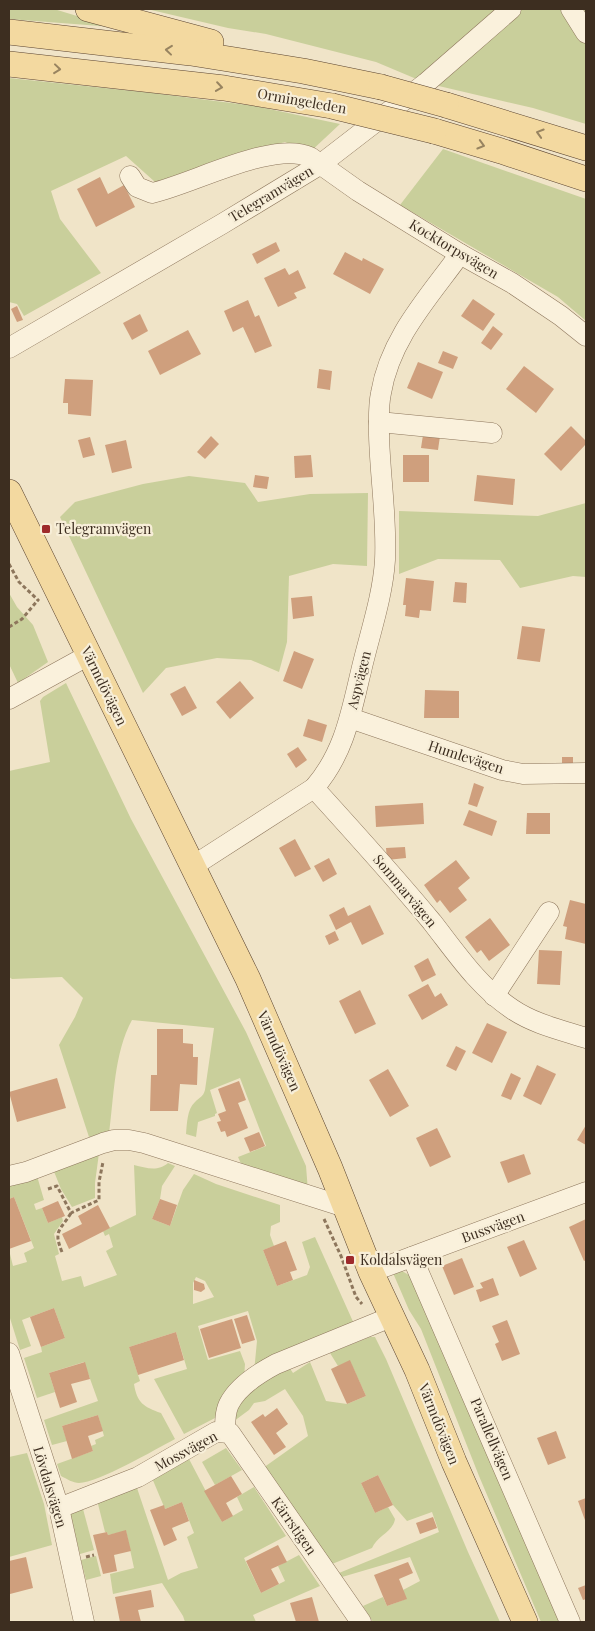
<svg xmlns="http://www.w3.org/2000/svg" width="595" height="1631" viewBox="0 0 595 1631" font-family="'Playfair Display',serif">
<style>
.green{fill:#c9cf9b;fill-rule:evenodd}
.building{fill:#cf9f7d}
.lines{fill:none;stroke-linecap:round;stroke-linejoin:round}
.minor-casing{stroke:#8d765c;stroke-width:21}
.major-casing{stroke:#5b4430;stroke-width:26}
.path{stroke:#8d765c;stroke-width:3;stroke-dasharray:4 2.5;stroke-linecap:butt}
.minor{stroke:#faf1dc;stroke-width:20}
.major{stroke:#f3d9a0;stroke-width:25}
.major-bridge-casing{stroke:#5b4430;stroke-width:26;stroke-linecap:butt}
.major-bridge{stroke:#f3d9a0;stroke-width:25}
.oneway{stroke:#988460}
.poi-dot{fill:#9e2a2b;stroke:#f7eed8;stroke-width:2}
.labels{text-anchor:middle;stroke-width:4.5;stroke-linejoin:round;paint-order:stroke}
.street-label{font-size:14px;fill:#3d2e20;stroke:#f7eed8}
.poi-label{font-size:14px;fill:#3d2e20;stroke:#f7eed8;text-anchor:start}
</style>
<rect width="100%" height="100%" fill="#f0e4c8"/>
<!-- green -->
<g class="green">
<path d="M9,9H54L113,27L9,19Z"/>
<path d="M147,9H586V124L533,108L426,83L376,62L266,34L228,28Z"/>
<path d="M9,78L152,93L255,106L340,124L309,153L285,142L155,182L126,156L51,191L60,219L101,273L24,316L17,304L9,302Z"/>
<path d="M443,149L586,199V321L558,297L400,205Z"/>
<path d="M189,476L245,483L258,502L310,494L368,493L367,566L333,564L289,576L287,642L279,672L251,660L217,658L166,668L143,693L60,517L75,502L143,484Z"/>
<path d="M586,503V577L573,576L520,588L500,560L438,559L399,574V511L538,516Z"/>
<path d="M9,593L17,607L33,625L48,662L18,683L9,664Z"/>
<path d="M66,683L131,819L246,1032L306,1166L308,1191L243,1168L238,1157L266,1146L240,1078L210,1090L217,1113L215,1114V1116L198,1122L196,1137L186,1134C187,1124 187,1109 195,1102C200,1097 203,1097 205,1090L214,1028L132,1020C114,1053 114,1097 109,1134L89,1137L59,1045L75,1017L83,998L62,977L12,979L9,977V771L50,762L40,701L43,697Z"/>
<path d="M99,1153L95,1183V1198L72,1207L61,1189L53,1169Z"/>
<path d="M168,1163L175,1166L162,1186L160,1199L152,1219L170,1226L183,1190L194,1174L216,1184L280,1205V1222L271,1226L270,1235L274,1246L263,1250L277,1286L307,1275L310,1267L302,1242L315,1237L355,1326L254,1372L257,1341L248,1311L198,1326L208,1360L240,1351L245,1364L244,1378L215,1418L184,1434L154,1379L187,1369L176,1332L129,1347L140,1381L134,1384C137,1403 144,1407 161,1413L175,1439C156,1449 98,1483 79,1483C73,1483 67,1479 61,1476L57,1464L93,1451L91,1446L96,1444L95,1440L104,1436L98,1415L62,1426L67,1441L52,1445L44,1420L98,1401L84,1362L49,1373L55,1392L37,1398L24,1358L42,1352L41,1347L65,1338L54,1308L22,1320L31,1346L20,1350L9,1315V1250L13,1266L27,1262L24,1253L34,1248L14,1197L9,1199V1185L37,1176L44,1200L34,1204L36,1210L42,1208L48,1223L62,1217L63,1221L54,1234L59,1254L55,1256L62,1281L81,1276L84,1287L117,1275L106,1251L113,1247L109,1234L105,1236L103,1231L136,1215L134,1165C146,1168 158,1172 168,1163ZM196,1277L205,1281L214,1297L193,1304V1283Z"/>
<path d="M402,1271L414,1278L562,1622H541L479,1476L421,1329L409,1310L393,1273Z"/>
<path d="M370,1337H375L386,1359L468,1552L500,1622H373L363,1606L383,1597L387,1606L406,1599L403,1590L420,1581L410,1557L342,1577L339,1573L439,1532L432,1512L407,1521L393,1505L378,1475L361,1483L375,1513L388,1507L395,1519C393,1532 377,1536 372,1548L332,1564L263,1468L308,1436L303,1416L285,1389L265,1401L254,1403L249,1410L230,1424L239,1397L289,1367L293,1373L310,1362L326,1401L347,1404L366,1396L350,1361L338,1366L330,1353Z"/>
<path d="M226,1448L242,1470L215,1485L202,1462Z"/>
<path d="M27,1453L44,1504L52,1545L9,1557V1457Z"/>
<path d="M189,1459L222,1522L243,1510L237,1497L254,1487L286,1536L244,1558L261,1593L285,1581L278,1566L299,1555L320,1586L253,1615L256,1622H185L183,1616L162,1583L113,1594L110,1574L134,1568L126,1531L108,1535L107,1532H105L97,1500L136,1485L168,1580L181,1573L198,1568L187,1537L194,1533L182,1502L165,1509L152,1478Z"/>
<path d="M83,1509L94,1550L80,1554L70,1514Z"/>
<path d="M96,1556L101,1576L86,1580L81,1560Z"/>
</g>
<!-- building -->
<g class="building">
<path d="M100,177L108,194L124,185L135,207L96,227L77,189Z"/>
<path d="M276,242L280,251L257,264L252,254Z"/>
<path d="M345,252L362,261L363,258L384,269L370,294L333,274Z"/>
<path d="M285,268L289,275L298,270L306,288L294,293L297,298L278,307L264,278Z"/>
<path d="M473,299L495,314L483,331L461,316Z"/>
<path d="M248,300L255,317L259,315L272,346L255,353L243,327L233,332L224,311Z"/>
<path d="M17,306L23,320L17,322L11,309Z"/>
<path d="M140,314L148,331L132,340L123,323Z"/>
<path d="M493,326L503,334L491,350L481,343Z"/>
<path d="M188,330L201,354L160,375L148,351Z"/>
<path d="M443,351L458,357L453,369L438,363Z"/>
<path d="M418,362L443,372L432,399L407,388Z"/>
<path d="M524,366L554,389L536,413L506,389Z"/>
<path d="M319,369L332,371L330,390L317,388Z"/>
<path d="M65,379L93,380L91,416L68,414V403H63Z"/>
<path d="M571,426L586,441V444L561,471L544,454Z"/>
<path d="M423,435L440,436L438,450L421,448Z"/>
<path d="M211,436L219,444L205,459L197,452Z"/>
<path d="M90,437L95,455L83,458L78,440Z"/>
<path d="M126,440L132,468L112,473L105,445Z"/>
<path d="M311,455L313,477L295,478L294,456Z"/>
<rect x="403" y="455" width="26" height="27"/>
<path d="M255,475L269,477L267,489L253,487Z"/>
<path d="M477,475L515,479L513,505L474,501Z"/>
<path d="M406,578L434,581L431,611L420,610L419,618L405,616L406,605H403Z"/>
<path d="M455,582L467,583L466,603L453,602Z"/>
<path d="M312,596L314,616L293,619L291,598Z"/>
<path d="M522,626L545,629L540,662L517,659Z"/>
<path d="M294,651L314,659L302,689L283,681Z"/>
<path d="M240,681L254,698L230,719L216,702Z"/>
<path d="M185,686L197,708L182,716L170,694Z"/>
<path d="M425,690L459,691V718H424Z"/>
<path d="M308,719L327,725L322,742L303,736Z"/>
<path d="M298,747L307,760L296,768L287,754Z"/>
<rect x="562" y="757" width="11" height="9"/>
<path d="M474,783L484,787L477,807L468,804Z"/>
<path d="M423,803L424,824L376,827L375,806Z"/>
<path d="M469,810L497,821L492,836L463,825Z"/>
<path d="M527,813H550V834H526Z"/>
<path d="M295,839L311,869L295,877L279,848Z"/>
<path d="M405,847L406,858L387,860L386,848Z"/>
<path d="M329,858L337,874L323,882L314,866Z"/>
<path d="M456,860L470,878L458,888L467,900L450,913L440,900L437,903L424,885Z"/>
<path d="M570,900L586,904V944L565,939L567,927L563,926Z"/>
<path d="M370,905L384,934L362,945L351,922L336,930L329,915L344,907L348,916Z"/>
<path d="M490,918L510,945L489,961L481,950L477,953L465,937Z"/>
<path d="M335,931L339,940L329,945L325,936Z"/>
<path d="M539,950L562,951L560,985L537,984Z"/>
<path d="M428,958L436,975L422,982L414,966Z"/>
<path d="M428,984L435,997L441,993L448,1005L422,1020L408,995Z"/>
<path d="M360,990L376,1024L355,1034L339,1001Z"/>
<path d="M487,1023L507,1032L492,1063L472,1053Z"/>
<path d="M157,1029H183V1043L193,1044V1057H198L197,1085L180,1084L178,1111H150L151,1075H157Z"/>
<path d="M456,1046L466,1051L456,1071L446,1066Z"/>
<path d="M537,1065L556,1074L541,1105L523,1096Z"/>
<path d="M388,1069L409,1106L390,1117L369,1080Z"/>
<path d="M511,1073L521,1078L511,1100L501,1096Z"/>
<path d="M57,1078L66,1108L17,1122L9,1092Z"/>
<path d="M239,1081L246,1100L238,1103L248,1128L227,1137L225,1131L221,1132L217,1122L221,1121L218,1114L226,1111L218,1089Z"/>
<path d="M586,1125V1145L577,1140Z"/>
<path d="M437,1128L451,1157L430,1167L416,1138Z"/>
<path d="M259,1132L265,1146L250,1152L244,1138Z"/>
<path d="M524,1154L531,1174L508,1183L500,1162Z"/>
<path d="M14,1197L31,1241L9,1249V1199Z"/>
<path d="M160,1199L177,1205L170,1226L152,1219Z"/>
<path d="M58,1201L65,1216L48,1223L42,1208Z"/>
<path d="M98,1205L110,1228L69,1249L62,1234L82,1224L78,1216Z"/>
<path d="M586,1219V1260L584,1261L569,1227Z"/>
<path d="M524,1240L537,1269L520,1277L507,1247Z"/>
<path d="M286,1241L297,1270L290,1272L293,1280L277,1286L263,1250Z"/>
<path d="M462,1258L474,1287L454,1295L442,1266Z"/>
<path d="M493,1278L499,1295L480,1302L476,1290L483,1288L480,1283Z"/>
<path d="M194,1280L204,1284L205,1289L201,1292L194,1290Z"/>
<path d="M54,1308L65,1338L41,1347L30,1317Z"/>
<path d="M247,1315L255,1340L242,1344L234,1319Z"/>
<path d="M232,1319L241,1348L209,1358L200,1329Z"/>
<path d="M507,1320L520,1354L502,1361L495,1344L499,1342L492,1326Z"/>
<path d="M176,1332L184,1360L138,1375L129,1347Z"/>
<path d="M350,1360L366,1396L347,1404L331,1369Z"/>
<path d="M85,1362L90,1379L71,1384L77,1402L60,1408L49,1373Z"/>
<path d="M277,1408L288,1424L276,1433L286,1447L274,1455L251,1422L263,1414L265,1417Z"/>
<path d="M98,1415L103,1431L88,1436L93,1451L72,1459L62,1426Z"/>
<path d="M556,1431L566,1458L548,1465L537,1438Z"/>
<path d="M378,1475L393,1505L375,1513L361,1483Z"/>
<path d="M231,1476L242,1494L226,1503L233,1516L222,1522L204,1491Z"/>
<path d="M586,1498V1523L578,1501Z"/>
<path d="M182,1502L189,1521L172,1528L177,1540L164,1546L150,1510L164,1505L165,1509Z"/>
<path d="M433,1517L437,1528L420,1534L416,1523Z"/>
<path d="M126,1530L131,1551L114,1555L117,1571L103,1574L93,1535L107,1532L108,1535Z"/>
<path d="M278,1545L287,1562L271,1569L279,1584L261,1593L246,1561Z"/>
<path d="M26,1557L33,1588L10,1594L9,1561Z"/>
<path d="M408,1562L413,1573L399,1579L407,1599L387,1606L374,1575Z"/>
<path d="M586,1585V1599L583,1600L578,1588Z"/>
<path d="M151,1590L154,1607L138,1610L141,1622H120L115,1597Z"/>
<path d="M312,1597L319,1622H296L290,1603Z"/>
</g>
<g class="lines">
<!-- minor casing -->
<g class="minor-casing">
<g id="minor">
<path d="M571,9L586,33"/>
<path d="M130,176L137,187L152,193C193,184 273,140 310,157L358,191L460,254L512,283L561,316L586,336"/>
<path d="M9,348L222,224L321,164L426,83L511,9"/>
<path d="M379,422L492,433"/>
<path d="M9,699L89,655"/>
<path d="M350,718L502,770L523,774L586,773"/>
<path d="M314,788C354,832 394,876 432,922C457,954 478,986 512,1009C534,1024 561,1030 586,1038"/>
<path d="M193,866L314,788C347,750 352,706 364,659C372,627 383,593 385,560C387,518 380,476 379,435C379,421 378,407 381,393C390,338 429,297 460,254"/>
<path d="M494,996L549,912"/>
<path d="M9,1176L26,1172L103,1143L114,1140H129L144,1143L345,1207"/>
<path d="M412,1257L570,1622"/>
<path d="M371,1272L586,1192"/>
<path d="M9,1353L59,1508L84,1622"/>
<path d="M225,1432C225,1423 225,1412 229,1404C238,1386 259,1373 276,1364L391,1317"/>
<path d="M59,1508L138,1477L216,1432L230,1433L361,1622"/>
</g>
</g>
<!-- major casing -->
<g class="major-casing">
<g id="major">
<path d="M88,9L211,42"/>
<path d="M9,32L191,53L303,71L381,87"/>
<path d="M9,64L224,88L332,106"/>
<path d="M446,105L586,148"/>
<path d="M434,131L501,151L586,179"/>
<path d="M9,492L248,979L330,1168L371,1272L417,1370L454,1462L525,1622"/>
</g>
</g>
<!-- path -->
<g class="path">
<path d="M9,564L19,582L39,601"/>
<path d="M9,627L22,619L38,600"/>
<path d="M48,1189L57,1186L71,1213L99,1200V1182L103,1162"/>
<path d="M324,1219L341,1256L356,1297L362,1304"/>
<path d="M62,1252C53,1230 60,1231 71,1213"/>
<path d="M86,1557L94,1555"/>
</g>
<!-- minor -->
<use href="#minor" class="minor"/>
<!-- major -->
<use href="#major" class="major"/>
<!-- major-bridge casing -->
<g class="major-bridge-casing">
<g id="major-bridge">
<path d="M381,87L446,105"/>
<path d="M332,106L434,131"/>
</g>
</g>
<!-- major-bridge -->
<use href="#major-bridge" class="major-bridge"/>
</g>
<!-- one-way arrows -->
<defs><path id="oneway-chevron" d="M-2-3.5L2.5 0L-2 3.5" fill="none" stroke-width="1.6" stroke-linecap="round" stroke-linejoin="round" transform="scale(1.25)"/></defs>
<g class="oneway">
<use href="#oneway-chevron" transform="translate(169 50) rotate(-174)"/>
<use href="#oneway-chevron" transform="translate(57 69) rotate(6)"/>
<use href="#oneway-chevron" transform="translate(219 87) rotate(8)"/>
<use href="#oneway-chevron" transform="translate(540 133) rotate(-163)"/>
<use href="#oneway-chevron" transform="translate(481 145) rotate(16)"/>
</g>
<!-- markers -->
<g class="poi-dot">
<rect x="41" y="524" width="10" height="10" rx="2.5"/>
<rect x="345" y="1255" width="10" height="10" rx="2.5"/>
</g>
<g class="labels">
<!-- street labels -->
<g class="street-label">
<text transform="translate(302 101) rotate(10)" y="5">Ormingeleden</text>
<text transform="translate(271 194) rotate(-31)" y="5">Telegramvägen</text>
<text transform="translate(454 249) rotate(31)" y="5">Kocktorpsvägen</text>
<text transform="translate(359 680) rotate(-76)" y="5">Aspvägen</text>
<text transform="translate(104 686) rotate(64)" y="5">Värmdövägen</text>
<text transform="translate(466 757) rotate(18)" y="5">Humlevägen</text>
<text transform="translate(405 891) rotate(50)" y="5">Sommarvägen</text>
<text transform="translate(279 1051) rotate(66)" y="5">Värmdövägen</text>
<text transform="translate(493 1227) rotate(-20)" y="5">Bussvägen</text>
<text transform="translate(439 1424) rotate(68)" y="5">Värmdövägen</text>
<text transform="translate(492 1439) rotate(67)" y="5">Parallellvägen</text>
<text transform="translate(186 1451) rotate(-28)" y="5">Mossvägen</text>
<text transform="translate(50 1487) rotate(73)" y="5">Lövdalsvägen</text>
<text transform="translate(294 1526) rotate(55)" y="5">Kärrstigen</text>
</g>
<!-- poi labels -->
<g class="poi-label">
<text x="56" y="534">Telegramvägen</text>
<text x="360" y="1265">Koldalsvägen</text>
</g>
</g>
<!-- border -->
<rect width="595" height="1631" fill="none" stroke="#3d2e20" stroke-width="20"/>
</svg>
